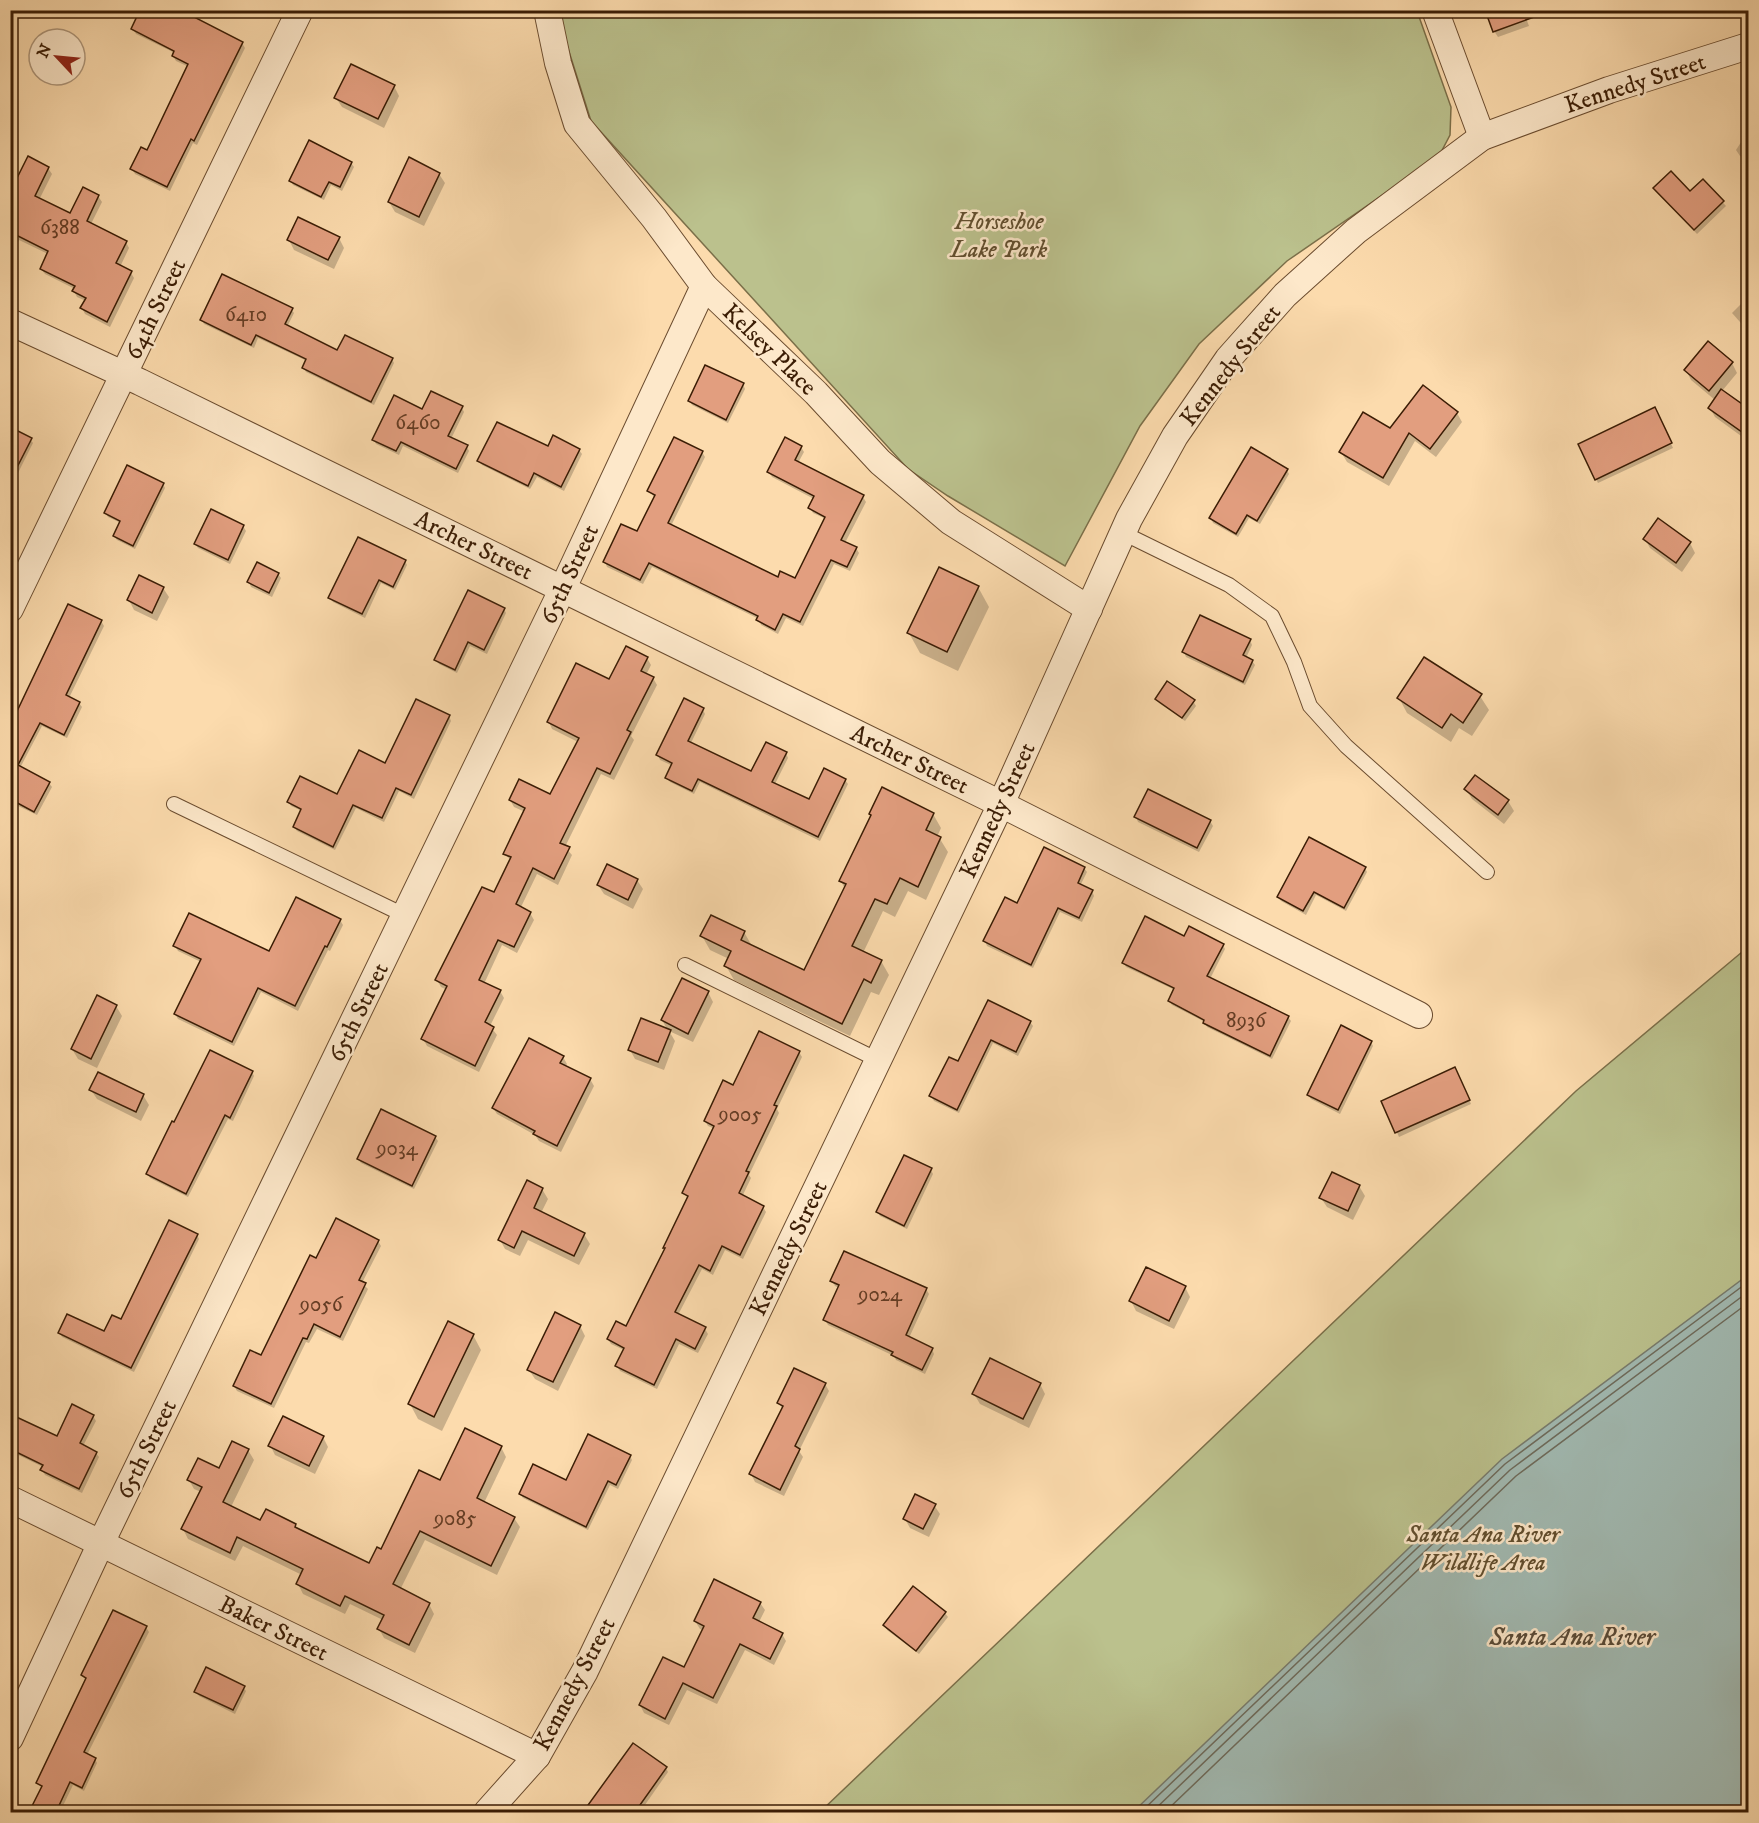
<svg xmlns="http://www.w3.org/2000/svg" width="1759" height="1823" viewBox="0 0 1759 1823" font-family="'IM FELL DW Pica',serif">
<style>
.green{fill:#bbc18d;stroke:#7b6f49;stroke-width:1.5}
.water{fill:#a1b9b1;stroke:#787b6c;stroke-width:1.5}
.shadow{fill:#0003}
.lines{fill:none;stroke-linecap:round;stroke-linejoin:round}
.shore{stroke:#6e6b5b;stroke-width:1.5}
.building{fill:#e29e7f;stroke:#3b1d05;stroke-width:1.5}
.lane-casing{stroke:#6b4c2f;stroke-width:16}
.street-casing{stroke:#6b4c2f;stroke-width:28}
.lane{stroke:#fde8ca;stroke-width:14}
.street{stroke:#fde8ca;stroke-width:26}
.labels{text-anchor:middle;stroke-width:5;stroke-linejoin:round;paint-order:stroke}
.number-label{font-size:21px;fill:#653d24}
.street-label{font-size:24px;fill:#3b1d05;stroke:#fde8ca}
.park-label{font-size:24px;font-style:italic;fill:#614e2e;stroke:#fde8ca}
.water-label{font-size:26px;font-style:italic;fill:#5a4c39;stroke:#fde8ca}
</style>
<rect width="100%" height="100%" fill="#fcdbad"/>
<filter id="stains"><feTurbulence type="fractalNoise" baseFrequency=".00333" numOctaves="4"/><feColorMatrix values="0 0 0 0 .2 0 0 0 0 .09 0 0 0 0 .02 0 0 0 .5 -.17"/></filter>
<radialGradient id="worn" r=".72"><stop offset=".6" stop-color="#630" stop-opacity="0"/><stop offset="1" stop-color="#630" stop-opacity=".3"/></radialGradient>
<!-- green -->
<g class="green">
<path d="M560,11H1417L1451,107L1450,135L1439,156L1287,261L1199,344L1140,426L1065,566L948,496L908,469L591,121L566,42Z"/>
<path d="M1748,947V1812H820L1576,1091Z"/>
</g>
<!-- water -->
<path class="water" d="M1748,1275V1812H1133L1502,1459Z"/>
<!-- shadow -->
<g class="shadow">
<path d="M155,10H200L195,19L242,43L245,48L197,145L193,143L170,191L135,174L132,169L147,152L189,67L176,61L173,56L175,53L136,34L133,29Z"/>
<path d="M1523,10L1529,26L1498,37L1494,31Z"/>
<path d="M394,86L399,96L384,128L342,107L336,98Z"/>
<path d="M1745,136L1748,138V162L1740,156L1736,150Z"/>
<path d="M351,163L354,167L342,191L331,185L324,200L293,185L291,181Z"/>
<path d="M48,168L52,174L39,200L71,215L98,196L102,202L91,224L126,242L129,248L120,267L131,273L134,278L110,327L85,314L82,308L86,301L77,297L74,291L75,289L45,274L41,269L48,254L19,240L10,258V179L17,182Z"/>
<path d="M439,174L445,183L424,226L395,212L389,202Z"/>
<path d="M1703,181L1726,206L1697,234L1658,193H1690Z"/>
<path d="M339,238L344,248L334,269L294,250L289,240Z"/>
<path d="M1748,297V331L1732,313Z"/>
<path d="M291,309L294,313L287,327L338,352L392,359L394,363L374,405L306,372L304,368L307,361L258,338L254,348L204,324L202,320Z"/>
<path d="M1732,363L1737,373L1722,391L1748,411V441L1715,417L1710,408L1715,400L1691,380L1686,370Z"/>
<path d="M743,384L745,389L728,423L692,405L690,401Z"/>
<path d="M462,408L464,412L451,439L467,447L469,451L458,473L403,446L399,455L376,444L374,440L423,411Z"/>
<path d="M1457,413L1462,422L1436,457L1415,441L1389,486L1347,462L1341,452L1391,430Z"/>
<path d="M1657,413L1673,448L1598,483L1596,479Z"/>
<path d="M10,429L30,439L33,443L10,489Z"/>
<path d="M801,447L804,452L798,463L863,497L866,502L845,543L856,548L859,553L850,571L834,564L803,626L786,618L778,634L761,625L759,619L652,567L643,584L607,567L605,562L638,533L655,498L649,491L702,452L705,457L671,526L778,579L796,580L826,519L813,513L810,508L814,499L772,477L769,472Z"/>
<path d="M548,448L579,450L582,454L564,491L537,477L530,489L482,465L479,461Z"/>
<path d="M1287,470L1289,474L1260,524L1249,518L1238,537L1213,523L1211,518Z"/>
<path d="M163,484L165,488L135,549L117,540L114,536L121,523L108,517L105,512Z"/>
<path d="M243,526L246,531L230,564L198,548L195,544Z"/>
<path d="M1645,539L1690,543L1695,553L1682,572L1650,548Z"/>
<path d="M405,561L407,565L395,590L381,583L365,618L333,602L330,598Z"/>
<path d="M278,574L281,578L272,597L251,587L249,582Z"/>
<path d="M978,587L989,607L958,671L920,653L909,633Z"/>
<path d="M163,588L169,597L157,621L134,610L129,600Z"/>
<path d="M69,606L101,621L104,626L69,698L79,703L82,707L67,738L42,726L20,768L49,783L52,787L37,815L14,804L10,811V729Z"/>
<path d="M504,609L506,613L487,654L470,646L457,673L439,664L436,660Z"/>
<path d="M1250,640L1252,645L1246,658L1252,661L1255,665L1245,685L1186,657L1184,652Z"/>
<path d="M647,658L651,665L646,675L653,678L657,685L631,736L634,740L614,780L601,774L565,847L572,855L558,885L537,874L521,907L530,913L534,920L517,953L502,945L484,984L500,991L504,998L490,1026L497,1035L479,1072L427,1046L423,1039L447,990L441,987L437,980L494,894L511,861L505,854L525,812L514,807L510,800L550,796L578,742L552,729L549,722Z"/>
<path d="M1480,696L1489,710L1472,736L1459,728L1451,742L1407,713L1399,698Z"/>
<path d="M1157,699L1193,701L1196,706L1185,721L1159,703Z"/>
<path d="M703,710L705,714L691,743L752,773L786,753L788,758L775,784L809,801L845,780L848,784L820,841L700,782L694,794L670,782L667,778L673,766L660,760L658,755Z"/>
<path d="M449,716L451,721L414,799L399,791L384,822L356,808L335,850L297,831L294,827L302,811L291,806L289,802L338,796L386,765Z"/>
<path d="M1476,777L1508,801L1514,811L1504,824L1472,799L1466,789Z"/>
<path d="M870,814H933L941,828L937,837L940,839L948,852L926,900L908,891L895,917L883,911L863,953L881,961L889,975L879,995L871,992L850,1036L734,980L726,966L729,959L710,950L702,936L744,932L752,946L805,972L845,889L841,881L872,817Z"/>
<path d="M1136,817L1210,821L1213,826L1199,852L1138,822Z"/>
<path d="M1084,868L1087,872L1080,886L1092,891L1094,896L1082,922L1060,912L1033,968L987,946L985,941L1018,905Z"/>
<path d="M1365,868L1367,872L1346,911L1316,895L1306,915L1281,901L1278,897Z"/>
<path d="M637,880L643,889L633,909L604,894L598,885Z"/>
<path d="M340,920L343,925L330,951L328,950L298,1011L261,992L234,1046L178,1019L175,1014L201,962L178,951L175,946L269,954Z"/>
<path d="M10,927L14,932L10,940Z"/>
<path d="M1185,938L1223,945L1225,949L1210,979L1288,1017L1291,1021L1272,1059L1207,1027L1205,1022L1172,1005L1169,1001L1175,990L1126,967L1124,963Z"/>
<path d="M708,992L713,1002L693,1042L669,1031L675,1041L664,1070L635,1059L630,1050L668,1031L662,1020Z"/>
<path d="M989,1002L1030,1022L1033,1026L1018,1056L993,1043L959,1113L934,1101L931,1096L959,1063Z"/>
<path d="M116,1006L122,1016L97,1068L78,1059L72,1049Z"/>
<path d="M1371,1042L1373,1046L1340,1114L1311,1099L1308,1095Z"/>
<path d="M799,1052L802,1057L777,1109L779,1113L749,1175L751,1178L742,1197L763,1207L766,1212L743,1259L725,1250L713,1275L702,1269L678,1315L705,1329L708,1334L698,1353L679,1344L657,1389L620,1371L617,1366L624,1350L611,1344L608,1339L627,1328L689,1199L684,1193L715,1129L708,1126L705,1121L733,1087Z"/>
<path d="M563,1057L567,1064L565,1067L590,1079L594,1086L561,1152L539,1141L535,1135L497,1114L493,1108Z"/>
<path d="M252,1072L254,1076L233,1121L228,1119L188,1197L150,1178L148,1174Z"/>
<path d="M1457,1073L1471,1104L1399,1137L1383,1101Z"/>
<path d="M99,1074L143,1095L149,1105L141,1121L97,1099L91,1090Z"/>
<path d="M435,1137L438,1141L414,1189L361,1163L358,1159Z"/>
<path d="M931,1170L933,1174L907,1229L880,1216L878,1212Z"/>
<path d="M1359,1186L1365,1196L1353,1220L1327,1207L1321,1198Z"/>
<path d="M542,1189L548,1199L541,1213L584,1234L590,1244L579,1265L528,1240L520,1256L505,1249L500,1240Z"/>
<path d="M197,1235L199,1239L134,1372L62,1337L60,1333H105L121,1321Z"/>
<path d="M378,1241L381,1246L362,1283L368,1289L343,1341L317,1329L309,1343L306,1342L274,1408L237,1391L234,1386L262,1357L316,1260Z"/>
<path d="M832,1281L926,1289L929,1294L909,1338L932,1349L934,1354L925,1374L896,1360L894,1356L828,1325L825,1320L839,1288L835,1286Z"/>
<path d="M1185,1287L1190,1297L1174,1329L1136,1311L1131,1301Z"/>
<path d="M580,1326L585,1336L558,1391L535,1379L529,1370Z"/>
<path d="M473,1335L481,1350L442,1431L418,1419L410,1404Z"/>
<path d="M825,1384L829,1391L799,1451L803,1457L784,1496L755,1482L751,1474L783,1409L779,1403Z"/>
<path d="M1040,1384L1045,1394L1029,1428L980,1404L974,1394Z"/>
<path d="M10,1416L57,1438L93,1416L96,1421L83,1446L96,1453L99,1457L82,1493L45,1475L42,1470L43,1467L10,1451Z"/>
<path d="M323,1437L328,1447L315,1474L275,1455L270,1445Z"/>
<path d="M501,1447L506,1457L484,1503L514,1518L520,1527L497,1575L425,1540L400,1590L429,1604L434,1614L415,1653L384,1638L379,1629L383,1620L350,1604L345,1614L303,1594L298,1584L302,1575L243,1546L235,1561L188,1539L183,1529L201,1492L194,1489L189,1480L219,1470L248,1450L254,1460L231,1507L261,1522L295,1525L297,1529L370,1565L440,1482Z"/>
<path d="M630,1456L632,1460L618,1489L610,1485L588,1530L523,1498L520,1494L566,1482Z"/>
<path d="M934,1505L940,1514L929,1537L910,1528L905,1519Z"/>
<path d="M913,1588L945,1613L948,1617L919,1654L887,1630L885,1625Z"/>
<path d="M760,1603L765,1610L759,1622L782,1634L786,1641L774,1665L745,1650L717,1704L687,1690L669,1725L644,1713L640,1705L685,1669L704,1630L700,1629L695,1621Z"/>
<path d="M114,1612L146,1627L149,1632L87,1755L95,1759L97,1763L84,1791L73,1785L60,1812H31L43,1788L38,1783L87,1680L83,1675Z"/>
<path d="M243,1687L246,1691L235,1714L199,1696L196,1692Z"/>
<path d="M633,1745L666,1768L668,1772L640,1812H585Z"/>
</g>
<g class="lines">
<!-- shore -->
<g class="shore">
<path d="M1141,1812L1505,1464L1748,1282"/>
<path d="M1152,1812L1510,1470L1748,1292"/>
<path d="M1165,1812L1516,1476L1748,1303"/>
</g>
</g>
<!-- building -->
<g class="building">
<path d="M140,10H195L192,16L243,42L194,141L191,139L167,187L130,169L141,147L147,150L188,64L172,56L174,51L131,29Z"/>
<path d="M1485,10H1545V13L1493,32Z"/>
<path d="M351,64L395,85L378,119L334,98Z"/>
<path d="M309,140L352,162L340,187L329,182L321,197L289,181Z"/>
<path d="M28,156L49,167L35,196L70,213L83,187L99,195L87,221L127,241L116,263L132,271L107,322L80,308L86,298L72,291L75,286L40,269L48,251L10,232V192Z"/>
<path d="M409,157L440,173L419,217L388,202Z"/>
<path d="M1671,171L1690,191L1703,179L1724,201L1694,230L1653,188Z"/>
<path d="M298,217L340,237L328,260L287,240Z"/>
<path d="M222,274L293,308L285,324L337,350L345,335L393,358L371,402L302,368L306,359L256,335L251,345L200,320Z"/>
<path d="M1708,341L1733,362L1709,391L1684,370Z"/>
<path d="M705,365L744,383L726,420L688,401Z"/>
<path d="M1423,385L1458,412L1430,449L1409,433L1383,478L1339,452L1363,412L1390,428Z"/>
<path d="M1721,389L1749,409V437L1708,408Z"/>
<path d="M431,391L463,406L448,436L468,445L456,469L401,442L396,451L372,440L394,395L422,409Z"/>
<path d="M1655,407L1672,443L1595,480L1578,444Z"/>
<path d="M497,422L548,446L553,435L580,449L561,487L534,473L528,486L477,461Z"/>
<path d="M10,427L32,438L10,481Z"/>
<path d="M674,437L703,451L668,523L778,577L780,571L795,578L825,517L808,508L814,496L767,472L785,437L802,446L795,460L864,495L841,540L857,547L847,567L831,560L800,622L783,614L775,630L756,620L758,616L649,563L640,580L603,562L621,524L637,531L655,495L647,491Z"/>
<path d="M1251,447L1288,469L1257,521L1247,515L1236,534L1209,518Z"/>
<path d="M127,465L164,483L133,546L113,536L120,521L104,513Z"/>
<path d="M211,509L244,525L228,560L194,544Z"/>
<path d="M1658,518L1691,542L1676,563L1643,539Z"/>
<path d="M358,537L406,560L393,587L379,580L362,614L328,598Z"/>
<path d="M257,562L279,573L269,593L247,582Z"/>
<path d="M939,567L979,586L947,652L907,633Z"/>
<path d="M139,575L164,587L152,613L127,600Z"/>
<path d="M468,590L505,608L484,650L468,642L455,670L434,660Z"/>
<path d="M68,604L102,620L66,695L80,702L64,735L40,723L18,765L50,782L34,812L10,799V726Z"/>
<path d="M1200,615L1251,639L1243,655L1253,660L1243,682L1182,652Z"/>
<path d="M626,646L648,657L641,671L654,677L627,730L631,732L610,774L597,768L560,843L570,847L554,879L533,868L516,904L531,912L514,947L498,940L479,980L501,990L485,1022L494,1027L475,1066L421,1039L447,986L435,980L482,887L494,892L511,857L503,854L525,808L509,800L519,779L550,794L579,738L547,722L576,663L609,679Z"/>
<path d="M1424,657L1482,694L1463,723L1451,714L1442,728L1397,698Z"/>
<path d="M1167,681L1195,700L1182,718L1155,699Z"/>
<path d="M684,698L704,708L688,741L751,771L766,742L787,752L772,782L809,799L824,768L846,779L818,837L698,779L692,791L665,778L672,763L656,755Z"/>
<path d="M416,699L450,715L411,795L396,788L382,818L353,805L333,847L293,827L301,809L287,802L300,776L337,794L359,750L385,763Z"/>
<path d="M1475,775L1509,800L1498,815L1464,789Z"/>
<path d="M882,787L934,813L926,830L941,837L918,887L900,878L887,904L875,899L852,946L882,960L871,983L864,979L842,1024L724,966L731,951L700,936L711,915L745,931L741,940L804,970L846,884L839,881L871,815L869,814Z"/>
<path d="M1148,789L1211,820L1197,848L1134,817Z"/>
<path d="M1309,837L1366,867L1344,908L1314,892L1303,911L1277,897Z"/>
<path d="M1044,847L1085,867L1078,883L1093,890L1079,918L1058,908L1031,965L983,941L1005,897L1017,903Z"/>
<path d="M607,864L638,879L628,900L597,885Z"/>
<path d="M296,897L341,919L327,947L325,946L295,1006L258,988L232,1042L174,1014L201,959L173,946L189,913L269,951Z"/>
<path d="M1145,916L1184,936L1189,926L1224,944L1207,976L1289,1016L1270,1056L1203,1023L1204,1020L1168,1001L1174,988L1122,963Z"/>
<path d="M682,978L709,991L688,1034L661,1020Z"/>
<path d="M97,995L117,1005L91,1059L71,1049Z"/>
<path d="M988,1000L1031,1021L1016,1052L991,1040L957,1110L929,1096L949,1057L958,1061Z"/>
<path d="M641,1018L671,1030L658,1062L628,1050Z"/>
<path d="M1341,1025L1372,1041L1338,1110L1307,1095Z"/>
<path d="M759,1031L800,1051L774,1105L777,1106L746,1171L749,1172L739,1193L764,1206L740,1255L722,1246L710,1271L699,1265L675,1312L706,1327L695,1349L676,1339L654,1385L615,1366L624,1348L607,1339L616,1321L626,1326L665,1248H663L688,1196L682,1193L714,1126L704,1121L723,1080L733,1085Z"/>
<path d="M529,1038L564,1056L560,1063L591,1078L557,1146L533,1134L535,1131L492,1108Z"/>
<path d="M210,1050L253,1071L230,1118L225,1115L186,1194L146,1174L172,1121L174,1122Z"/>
<path d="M1455,1067L1470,1100L1395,1133L1381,1101Z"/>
<path d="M98,1072L144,1094L136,1112L89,1090Z"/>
<path d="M381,1109L436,1136L412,1186L357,1159Z"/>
<path d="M904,1155L932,1168L904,1226L876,1212Z"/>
<path d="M1332,1172L1360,1185L1348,1211L1319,1198Z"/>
<path d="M527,1180L543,1188L534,1208L585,1233L574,1256L522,1231L514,1248L498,1240Z"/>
<path d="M336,1218L379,1240L359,1280L366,1283L340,1337L314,1324L307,1339L303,1338L271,1404L233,1386L250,1350L261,1355L310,1255L316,1258Z"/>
<path d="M169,1220L198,1234L131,1368L58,1333L67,1314L104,1331L112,1315L121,1319Z"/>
<path d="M844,1251L927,1288L906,1335L933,1348L922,1370L891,1355L893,1352L823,1320L839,1285L830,1281Z"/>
<path d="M1146,1267L1186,1286L1169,1321L1129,1301Z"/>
<path d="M555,1312L581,1325L553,1382L527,1370Z"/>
<path d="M448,1321L474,1334L434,1417L408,1404Z"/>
<path d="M990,1358L1041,1383L1023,1419L972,1394Z"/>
<path d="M794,1368L826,1383L795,1446L800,1449L780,1490L749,1474L783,1406L777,1403Z"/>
<path d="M72,1404L94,1415L80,1443L97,1452L79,1489L40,1470L43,1465L10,1449V1414L57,1436Z"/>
<path d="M283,1416L324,1436L309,1466L268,1446Z"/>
<path d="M465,1428L502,1446L477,1498L515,1517L491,1566L420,1531L393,1584L430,1603L409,1645L377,1629L384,1615L345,1596L340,1606L296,1584L303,1569L237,1537L230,1553L181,1529L202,1487L187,1480L198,1458L219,1468L232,1441L249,1449L223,1502L260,1520L266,1509L296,1524L295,1527L369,1563L377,1547L381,1549L419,1470L440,1480Z"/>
<path d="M588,1434L631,1455L616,1485L608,1481L586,1527L519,1494L533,1464L566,1480Z"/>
<path d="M915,1494L936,1504L923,1529L903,1519Z"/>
<path d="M714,1579L761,1602L753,1618L783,1633L770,1659L740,1644L713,1698L683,1683L665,1719L639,1705L663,1657L684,1667L704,1626L694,1621Z"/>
<path d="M913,1586L946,1612L916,1651L883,1625Z"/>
<path d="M113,1610L147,1626L84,1752L96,1758L82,1788L70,1782L56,1812H29L42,1786L36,1783L86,1678L81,1675Z"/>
<path d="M206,1667L245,1686L233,1710L194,1692Z"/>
<path d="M633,1743L667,1767L635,1812H583Z"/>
</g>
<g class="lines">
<!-- lane casing -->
<g class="lane-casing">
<g id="lane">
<path d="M1123,533L1229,585L1272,616L1294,662L1310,706L1346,746L1487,872"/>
<path d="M174,804L404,915"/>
<path d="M685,965L878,1060"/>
</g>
</g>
<!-- street casing -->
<g class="street-casing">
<g id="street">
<path d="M547,10L558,63L577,124L654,218L704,286L816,393L880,462L951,522L1089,609"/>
<path d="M1435,10L1482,137"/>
<path d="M10,322L140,382L1001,804L1419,1015"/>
<path d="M10,609L300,10"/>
<path d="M10,1499L537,1756"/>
<path d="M10,1738L101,1543L563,588L704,286"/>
<path d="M487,1812L537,1756L585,1671L1001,804L1129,519L1175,436L1228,359L1285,295L1356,231L1482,137L1609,90L1748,46"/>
</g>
</g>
<!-- lane -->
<use href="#lane" class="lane"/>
<!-- street -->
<use href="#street" class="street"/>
</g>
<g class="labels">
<!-- number labels -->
<g class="number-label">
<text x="60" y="234">6388</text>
<text x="246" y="321">6410</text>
<text x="418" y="429">6460</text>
<text x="1246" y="1027">8936</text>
<text x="740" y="1121">9005</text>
<text x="397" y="1155">9034</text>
<text x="880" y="1301">9024</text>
<text x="321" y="1311">9056</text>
<text x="455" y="1525">9085</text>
</g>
<!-- street labels -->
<g class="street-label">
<text transform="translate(1635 83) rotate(-18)" y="8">Kennedy Street</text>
<text transform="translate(155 309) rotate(-64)" y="8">64th Street</text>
<text transform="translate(770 349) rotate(44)" y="8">Kelsey Place</text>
<text transform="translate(1230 365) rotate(-52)" y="8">Kennedy Street</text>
<text transform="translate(474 545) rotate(26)" y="8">Archer Street</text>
<text transform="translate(569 574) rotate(-65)" y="8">65th Street</text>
<text transform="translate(910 759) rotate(26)" y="8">Archer Street</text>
<text transform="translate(997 810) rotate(-65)" y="8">Kennedy Street</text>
<text transform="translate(358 1012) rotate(-64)" y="8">65th Street</text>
<text transform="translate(788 1248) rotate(-64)" y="8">Kennedy Street</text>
<text transform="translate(146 1449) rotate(-64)" y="8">65th Street</text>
<text transform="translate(274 1628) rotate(26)" y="8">Baker Street</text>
<text transform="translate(574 1684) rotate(-62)" y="8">Kennedy Street</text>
</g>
<!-- park labels -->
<g class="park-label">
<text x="999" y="229">Horseshoe<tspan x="999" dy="28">Lake Park</tspan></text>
<text x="1483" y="1542">Santa Ana River<tspan x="1483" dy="28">Wildlife Area</tspan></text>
</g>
<!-- water labels -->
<g class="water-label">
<text x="1572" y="1645">Santa Ana River</text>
</g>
</g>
<!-- margin -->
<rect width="1759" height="1823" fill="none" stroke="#fcdbad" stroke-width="36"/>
<rect x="12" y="12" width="1735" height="1799" fill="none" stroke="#3b1d05" stroke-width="3"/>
<rect x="18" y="18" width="1723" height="1787" fill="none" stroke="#3b1d05" stroke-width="1.5"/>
<!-- north arrow -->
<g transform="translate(57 57) rotate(296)"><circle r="28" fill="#fde8ca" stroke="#af977b" stroke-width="1.5"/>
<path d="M0-4.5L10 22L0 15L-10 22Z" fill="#8f2418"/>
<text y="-9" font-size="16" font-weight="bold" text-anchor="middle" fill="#3b1d05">N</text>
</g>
<rect width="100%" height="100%" filter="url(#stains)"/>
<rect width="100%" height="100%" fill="url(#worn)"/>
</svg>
